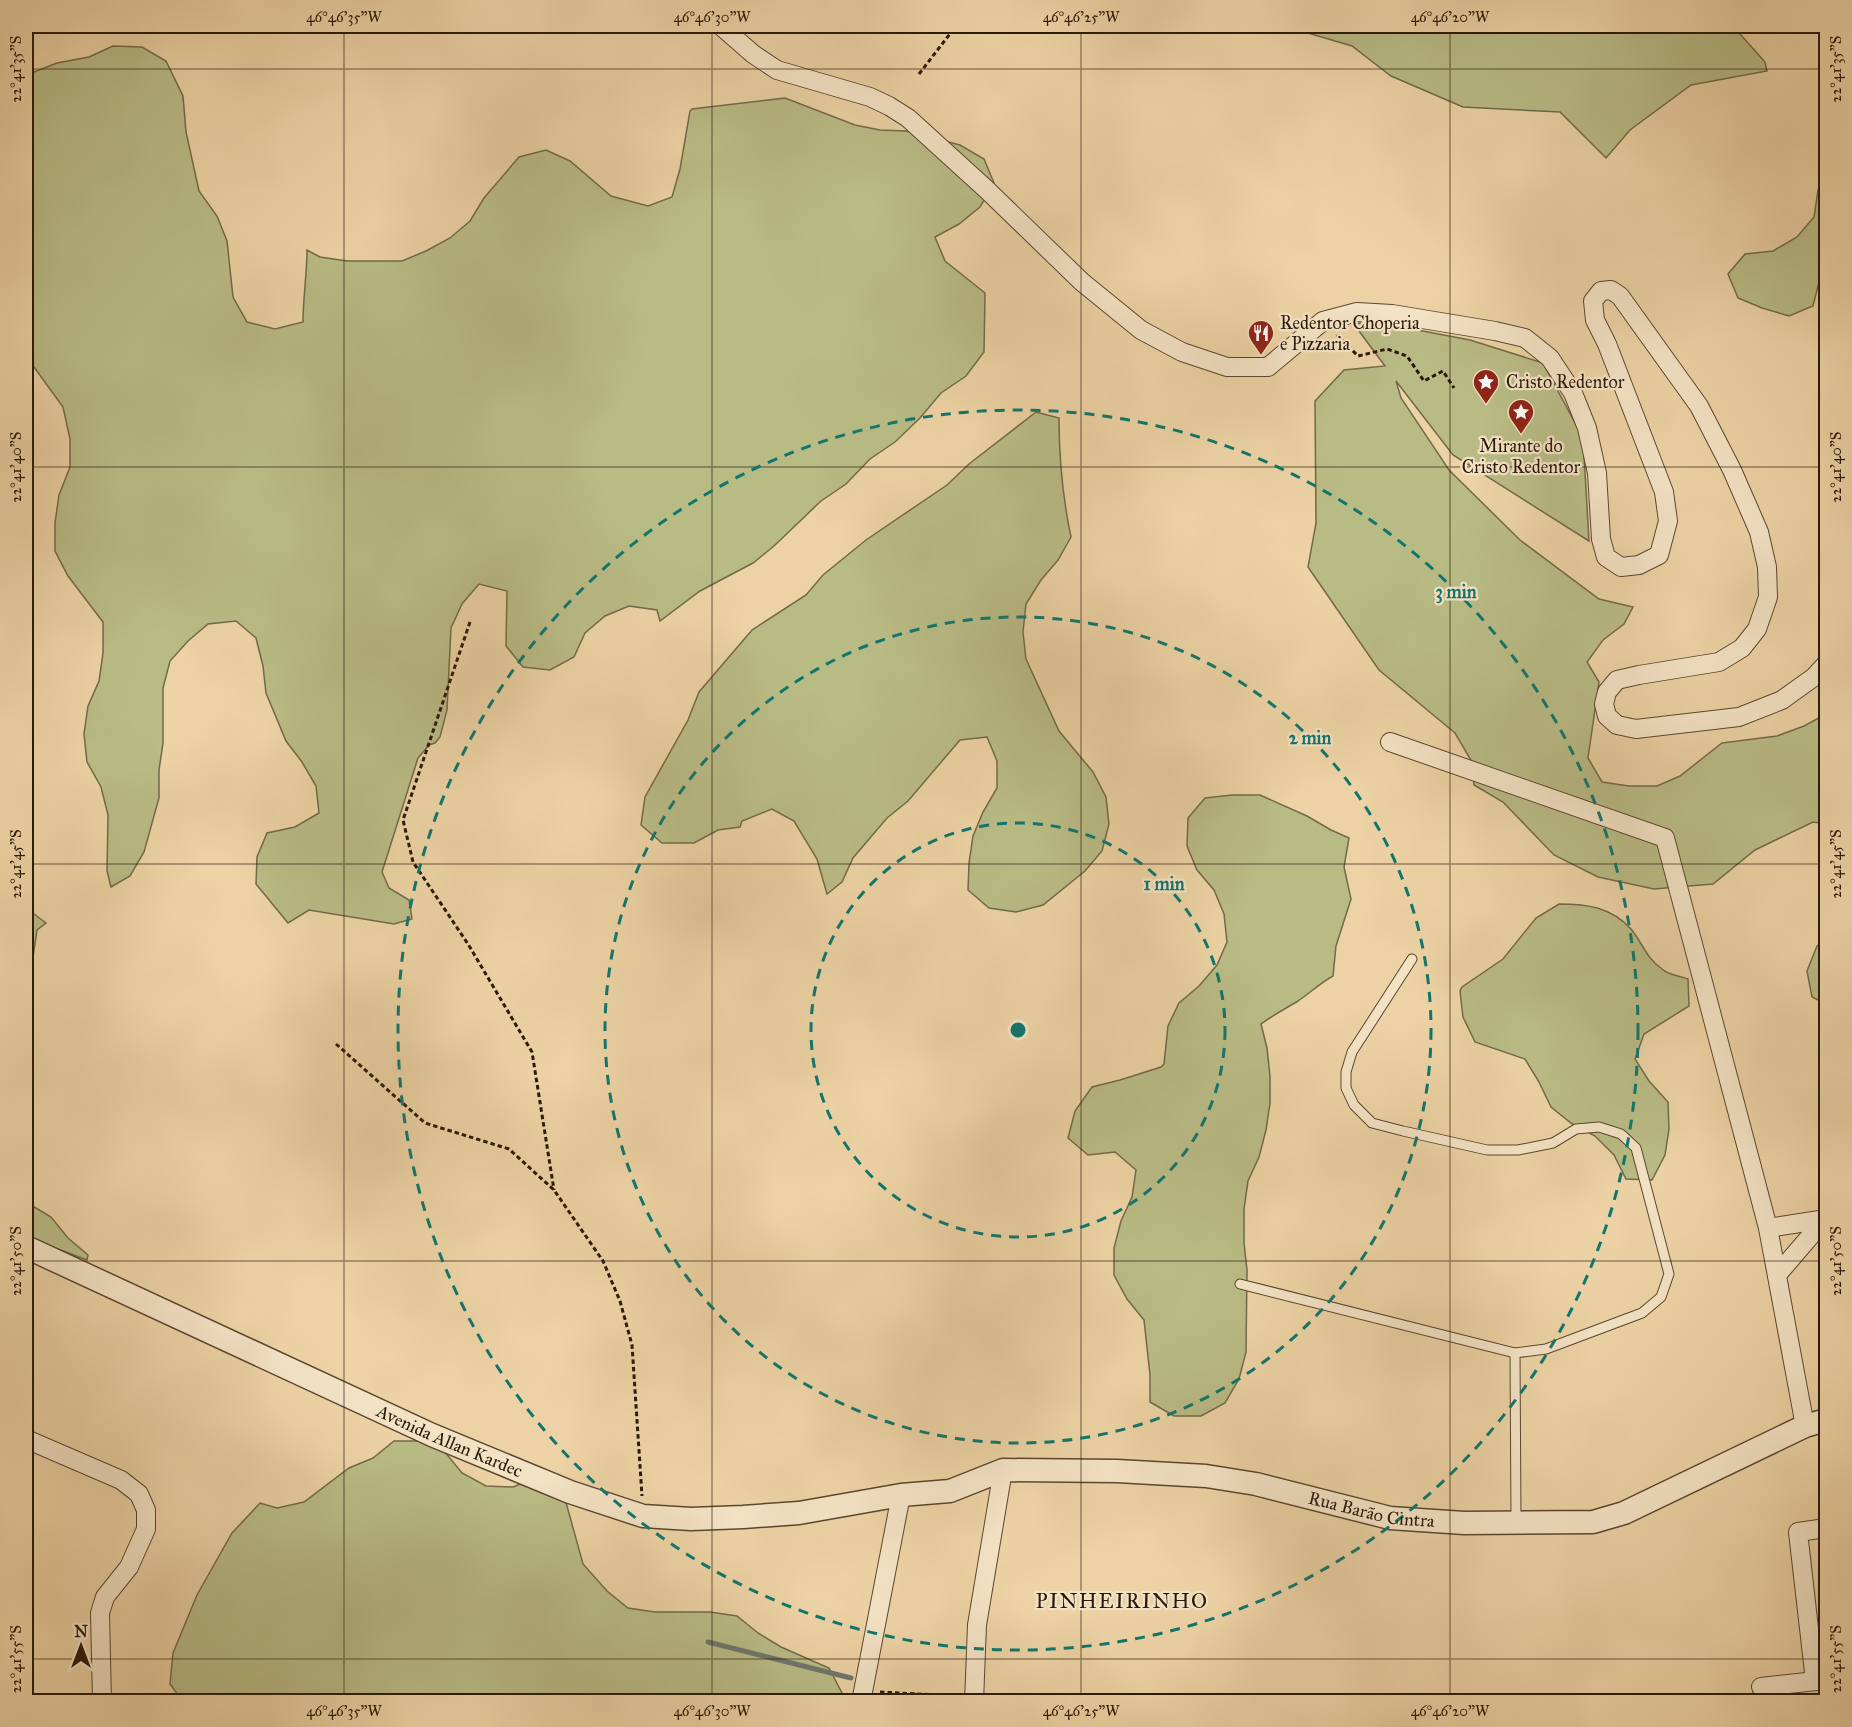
<svg xmlns="http://www.w3.org/2000/svg" width="1852" height="1727" viewBox="0 0 1852 1727" font-family="'IM FELL Great Primer',serif">
<style>
.green{fill:#b9bb85;stroke:#726a48;stroke-width:1.5}
.lines{fill:none;stroke-linecap:round;stroke-linejoin:round}
.stream{stroke:#6d776c;stroke-width:5}
.service-casing{stroke:#5a4730;stroke-width:11}
.minor-casing{stroke:#5a4730;stroke-width:20}
.tertiary-casing{stroke:#5a4730;stroke-width:25}
.path{stroke:#2a190a;stroke-width:3;stroke-dasharray:4.5 3;stroke-linecap:butt}
.service{stroke:#f3e2c4;stroke-width:9}
.minor{stroke:#f3e2c4;stroke-width:18}
.tertiary{stroke:#f3e2c4;stroke-width:22}
.ticks{fill:none;stroke:#2a190a;stroke-width:1.5;stroke-opacity:0.45}
.ring{fill:none;stroke:#0f766e;stroke-width:3;stroke-dasharray:10 8}
.labels{text-anchor:middle;stroke-width:4.5;stroke-linejoin:round;paint-order:stroke}
.poi-label{font-size:18px;fill:#2a190a;stroke:#f3e2c4;text-anchor:start}
.street-label{font-size:18px;fill:#2a190a;stroke:#f3e2c4}
.quarter-label{font-size:21px;letter-spacing:1.5px;fill:#2a190a;stroke:#f3e2c4}
.centre{fill:#0f766e;stroke:#f3e2c4;stroke-width:3}
.ring-label{font-size:18px;text-anchor:middle;font-weight:bold;fill:#0f766e;stroke:#f3e2c4;stroke-width:4.5;stroke-linejoin:round;paint-order:stroke}
.neatline{fill:none;stroke:#2a190a;stroke-width:2}
.ticks-label{font-size:15px;text-anchor:middle;fill:#2a190a}
</style>
<rect width="100%" height="100%" fill="#ecd2a4"/>
<filter id="stains"><feTurbulence type="fractalNoise" baseFrequency=".00333" numOctaves="4"/><feColorMatrix values="0 0 0 0 .2 0 0 0 0 .09 0 0 0 0 .02 0 0 0 .5 -.17"/></filter>
<radialGradient id="worn" r=".72"><stop offset=".6" stop-color="#630" stop-opacity="0"/><stop offset="1" stop-color="#630" stop-opacity=".3"/></radialGradient>
<!-- green -->
<g class="green">
<path d="M1302,26H1730L1741,35L1765,62L1767,71L1691,85L1630,130L1606,158L1560,112L1463,107L1391,76L1352,46L1301,31Z"/>
<path d="M113,46L142,47L166,61L183,96L186,132L199,191L217,216L227,241L233,297L247,322L275,329L303,322C303,298 307,274 307,250L320,257L347,261H402L426,251L450,238L470,221L484,198L519,157L546,150L570,161L611,196L648,206L672,197L680,169L690,111L692,109L785,98L855,125L880,130L906,131L960,145L984,159L994,183L980,207L959,224L935,237L945,261L985,293L984,352L966,376L941,393L920,418L895,442L870,459L846,484L821,501L774,546L753,563L700,591L660,621L657,610L629,606L605,616L585,633L574,657L550,670L523,667L506,646L507,591L479,584L462,604L451,628L447,710L440,737L435,743L429,745L418,758L382,872L389,888L409,900L412,919L394,924L309,910L288,923L256,884L257,857L267,833L295,827L319,813L316,786L302,762L286,741L266,693L263,666L256,638L236,621L208,624L188,641L170,661L163,688V743L159,770V798L144,852L130,876L111,887L107,871L108,815L101,787L87,762L84,734L88,706L99,681L103,653V622L68,576L55,551V523L59,495L70,467V439L63,407L26,356V75L57,63L89,57Z"/>
<path d="M1826,179V254L1813,306L1789,316L1762,308L1738,298L1728,274L1745,254L1773,251L1797,237L1814,217L1818,190Z"/>
<path d="M1353,323L1386,324L1470,340L1543,363L1583,438L1589,541L1453,455L1396,381L1401,398L1449,470L1520,540L1599,599L1633,607L1624,624L1603,640L1587,662L1599,682L1588,758L1602,782L1629,786H1657L1680,776L1722,743L1777,736L1804,726L1826,714V824L1813,822L1755,850L1713,884L1654,889L1598,877L1554,855L1503,802L1474,785L1472,762L1455,733L1379,670L1308,567L1316,523L1315,401L1344,370L1385,366Z"/>
<path d="M1036,412L1059,418C1059,457 1063,499 1071,537L1058,560L1041,580L1026,604L1023,632L1026,659L1059,731L1093,772L1106,797L1109,824L1102,851L1085,871L1043,905L1016,912L989,908L968,890L969,863L973,836L983,812L997,788V761L987,737L960,740L908,801L887,818L853,858L842,882L827,894L817,859L794,821L772,809L742,821L740,827L718,830L694,843H662L641,825L645,797L688,720L699,692L752,630L806,595L823,575L866,540L947,485L969,464Z"/>
<path d="M1232,795H1260L1307,816L1331,830L1349,838L1344,867L1351,899L1336,946L1333,976C1320,983 1310,993 1298,1001C1285,1009 1273,1015 1261,1024L1267,1048L1270,1076V1103L1266,1130L1259,1157L1248,1181L1244,1209V1243L1247,1270L1246,1352L1239,1379L1225,1403L1201,1416H1174L1150,1402V1375L1144,1320L1127,1299L1114,1275V1248L1121,1221L1132,1197L1136,1170L1115,1152L1088,1155L1068,1138L1075,1111L1092,1087L1120,1080L1161,1067L1164,1064L1168,1026L1179,1003L1199,986L1217,965L1227,942L1224,914L1214,890L1197,870L1187,846L1188,818L1205,798Z"/>
<path d="M1559,904C1587,904 1611,907 1631,929C1642,942 1646,958 1662,969C1668,975 1680,976 1688,979L1689,1006L1644,1034L1635,1059L1649,1081L1668,1102L1669,1129L1665,1155L1652,1180L1626,1179L1614,1155L1595,1136L1571,1123L1551,1107L1539,1082L1525,1059L1475,1042L1463,1017L1460,991L1462,987L1503,959L1536,918Z"/>
<path d="M26,908L46,923L37,930L33,957L26,970Z"/>
<path d="M1826,940V1004L1812,997L1807,971L1817,946Z"/>
<path d="M26,1202L51,1217L68,1238L88,1255L87,1260L26,1237Z"/>
<path d="M394,1441H421L445,1452L462,1473L486,1486L513,1487L539,1476L562,1488L583,1564L607,1591L628,1608L655,1612H710L737,1616L758,1633L781,1647L829,1668L842,1693V1702L774,1701L767,1699L740,1695L723,1702H183L170,1684L173,1653L197,1595L232,1533L260,1503L277,1508L304,1502L349,1468L373,1458Z"/>
</g>
<g class="lines">
<!-- stream -->
<path class="stream" d="M708,1642L851,1678"/>
<!-- service casing -->
<g class="service-casing">
<g id="service">
<path d="M1240,1284L1515,1353L1546,1349L1642,1313L1661,1297L1669,1274L1636,1148L1621,1134L1599,1127L1576,1129L1553,1143L1518,1150H1487L1403,1131L1372,1123L1354,1105L1346,1088V1072L1352,1052L1412,959"/>
<path d="M1515,1353L1516,1521"/>
</g>
</g>
<!-- minor casing -->
<g class="minor-casing">
<g id="minor">
<path d="M721,26L753,54L777,70L870,97L889,106L908,118L986,189L1082,282L1141,330L1182,352L1227,367H1268L1323,321L1357,312L1392,314L1495,331L1525,338L1550,358L1573,393L1587,428L1597,473L1601,539L1606,557L1621,567L1639,565L1659,555L1668,521L1664,492L1607,344L1595,320L1593,301L1601,291L1611,290L1620,296L1699,406L1732,470L1759,532L1767,567L1768,597L1757,629L1742,648L1719,662L1639,675L1617,680L1607,692L1604,704L1607,716L1617,725L1636,729L1739,717L1782,700L1814,677L1826,664"/>
<path d="M1390,742L1665,838L1768,1228L1805,1426"/>
<path d="M1768,1228L1826,1219"/>
<path d="M1777,1275L1825,1219"/>
<path d="M26,1439L121,1480L139,1494L146,1510V1529L129,1567L105,1597L100,1613L102,1702"/>
<path d="M1815,1681L1798,1532L1826,1528"/>
<path d="M1761,1687L1825,1680"/>
<path d="M861,1702L901,1495"/>
<path d="M974,1702L977,1625L1003,1470"/>
</g>
</g>
<!-- tertiary casing -->
<g class="tertiary-casing">
<g id="tertiary">
<path id="s1" d="M26,1247L432,1435L570,1492L643,1516L691,1519L743,1517L799,1513L901,1495L950,1491L1003,1470L1117,1471L1206,1476L1256,1484L1390,1518L1464,1523L1593,1522L1624,1513L1805,1426L1826,1420"/>
</g>
</g>
<!-- path -->
<g class="path">
<path d="M919,74L956,26"/>
<path d="M1337,335L1358,356L1387,349L1407,356L1424,381L1443,371L1454,388"/>
<path d="M470,622L403,820L413,862L468,944L532,1052L554,1190"/>
<path d="M336,1044L425,1123L509,1149L554,1190L603,1261L620,1301L632,1345L642,1496"/>
<path d="M880,1692L957,1696"/>
</g>
<!-- service -->
<use href="#service" class="service"/>
<!-- minor -->
<use href="#minor" class="minor"/>
<!-- tertiary -->
<use href="#tertiary" class="tertiary"/>
</g>
<!-- ticks -->
<path class="ticks" d="M344,26V1702M712,26V1702M1081,26V1702M1450,26V1702M1819,26V1702M26,69H1826M26,467H1826M26,864H1826M26,1261H1826M26,1659H1826"/>
<!-- distance rings -->
<g class="ring">
<circle cx="1018" cy="1030" r="207"/>
<circle cx="1018" cy="1030" r="413"/>
<circle cx="1018" cy="1030" r="620"/>
</g>
<!-- icons -->
<defs>
<g id="restaurant-pin" transform="scale(1.35)"><path d="M0 17L-7.5 6A9.5 9.5 0 1 1 7.5 6Z" fill="#8f2418" stroke="#f3e2c4"/><path d="M-5-6h1v4h1v-4h1v4h1v-4h1v5L-1.5 .5V6h-2V.5L-5-1ZM5-6V6H3V1.5H1.5Q1.5-4 5-6Z" fill="#fff"/></g>
<g id="sight-pin" transform="scale(1.35)"><path d="M0 17L-7.5 6A9.5 9.5 0 1 1 7.5 6Z" fill="#8f2418" stroke="#f3e2c4"/><path d="M0-6L1.8-2.2L6-1.7L2.9 1.2L3.7 5.4L0 3.3L-3.7 5.4L-2.9 1.2L-6-1.7L-1.8-2.2Z" fill="#fff"/></g>
</defs>
<g fill-rule="evenodd">
<use href="#restaurant-pin" x="1261" y="333"/>
<use href="#sight-pin" x="1486" y="382"/>
<use href="#sight-pin" x="1521" y="412"/>
</g>
<g class="labels">
<!-- poi labels -->
<g class="poi-label">
<text x="1280" y="329">Redentor Choperia<tspan x="1280" dy="21">e Pizzaria</tspan></text>
<text x="1506" y="388">Cristo Redentor</text>
<text x="1521" y="452" text-anchor="middle">Mirante do<tspan x="1521" dy="21">Cristo Redentor</tspan></text>
</g>
<!-- street labels -->
<g class="street-label">
<text dy="6" stroke="none"><textPath href="#s1" startOffset="466">Avenida Allan Kardec</textPath></text>
<text dy="6" stroke="none"><textPath href="#s1" startOffset="1412">Rua Barão Cintra</textPath></text>
</g>
<!-- quarter labels -->
<g class="quarter-label">
<text x="1122" y="1608">PINHEIRINHO</text>
</g>
</g>
<circle cx="1018" cy="1030" r="9" class="centre"/>
<g class="ring-label">
<text x="1456" y="598">3 min</text>
<text x="1310" y="744">2 min</text>
<text x="1164" y="890">1 min</text>
</g>
<!-- margin -->
<rect width="1852" height="1727" fill="none" stroke="#ecd2a4" stroke-width="66"/>
<!-- north arrow -->
<g transform="translate(81 1646)" stroke="#f3e2c4" stroke-width="4.5" paint-order="stroke">
<path d="M0-4.5L10 22L0 15L-10 22Z" fill="#2a190a"/>
<text y="-9" font-size="16" font-weight="bold" text-anchor="middle" fill="#2a190a">N</text>
</g>
<rect x="33" y="33" width="1786" height="1661" class="neatline"/>
<g class="ticks-label">
<text x="344" y="22">46°46'35"W</text>
<text x="712" y="22">46°46'30"W</text>
<text x="1081" y="22">46°46'25"W</text>
<text x="1450" y="22">46°46'20"W</text>
<text transform="translate(16 69) rotate(-90)" y="5">22°41'35"S</text>
<text transform="translate(1836 69) rotate(-90)" y="5">22°41'35"S</text>
<text transform="translate(16 467) rotate(-90)" y="5">22°41'40"S</text>
<text transform="translate(1836 467) rotate(-90)" y="5">22°41'40"S</text>
<text transform="translate(16 864) rotate(-90)" y="5">22°41'45"S</text>
<text transform="translate(1836 864) rotate(-90)" y="5">22°41'45"S</text>
<text transform="translate(16 1261) rotate(-90)" y="5">22°41'50"S</text>
<text transform="translate(1836 1261) rotate(-90)" y="5">22°41'50"S</text>
<text transform="translate(16 1659) rotate(-90)" y="5">22°41'55"S</text>
<text transform="translate(1836 1659) rotate(-90)" y="5">22°41'55"S</text>
<text x="344" y="1716">46°46'35"W</text>
<text x="712" y="1716">46°46'30"W</text>
<text x="1081" y="1716">46°46'25"W</text>
<text x="1450" y="1716">46°46'20"W</text>
</g>
<rect width="100%" height="100%" filter="url(#stains)"/>
<rect width="100%" height="100%" fill="url(#worn)"/>
</svg>
